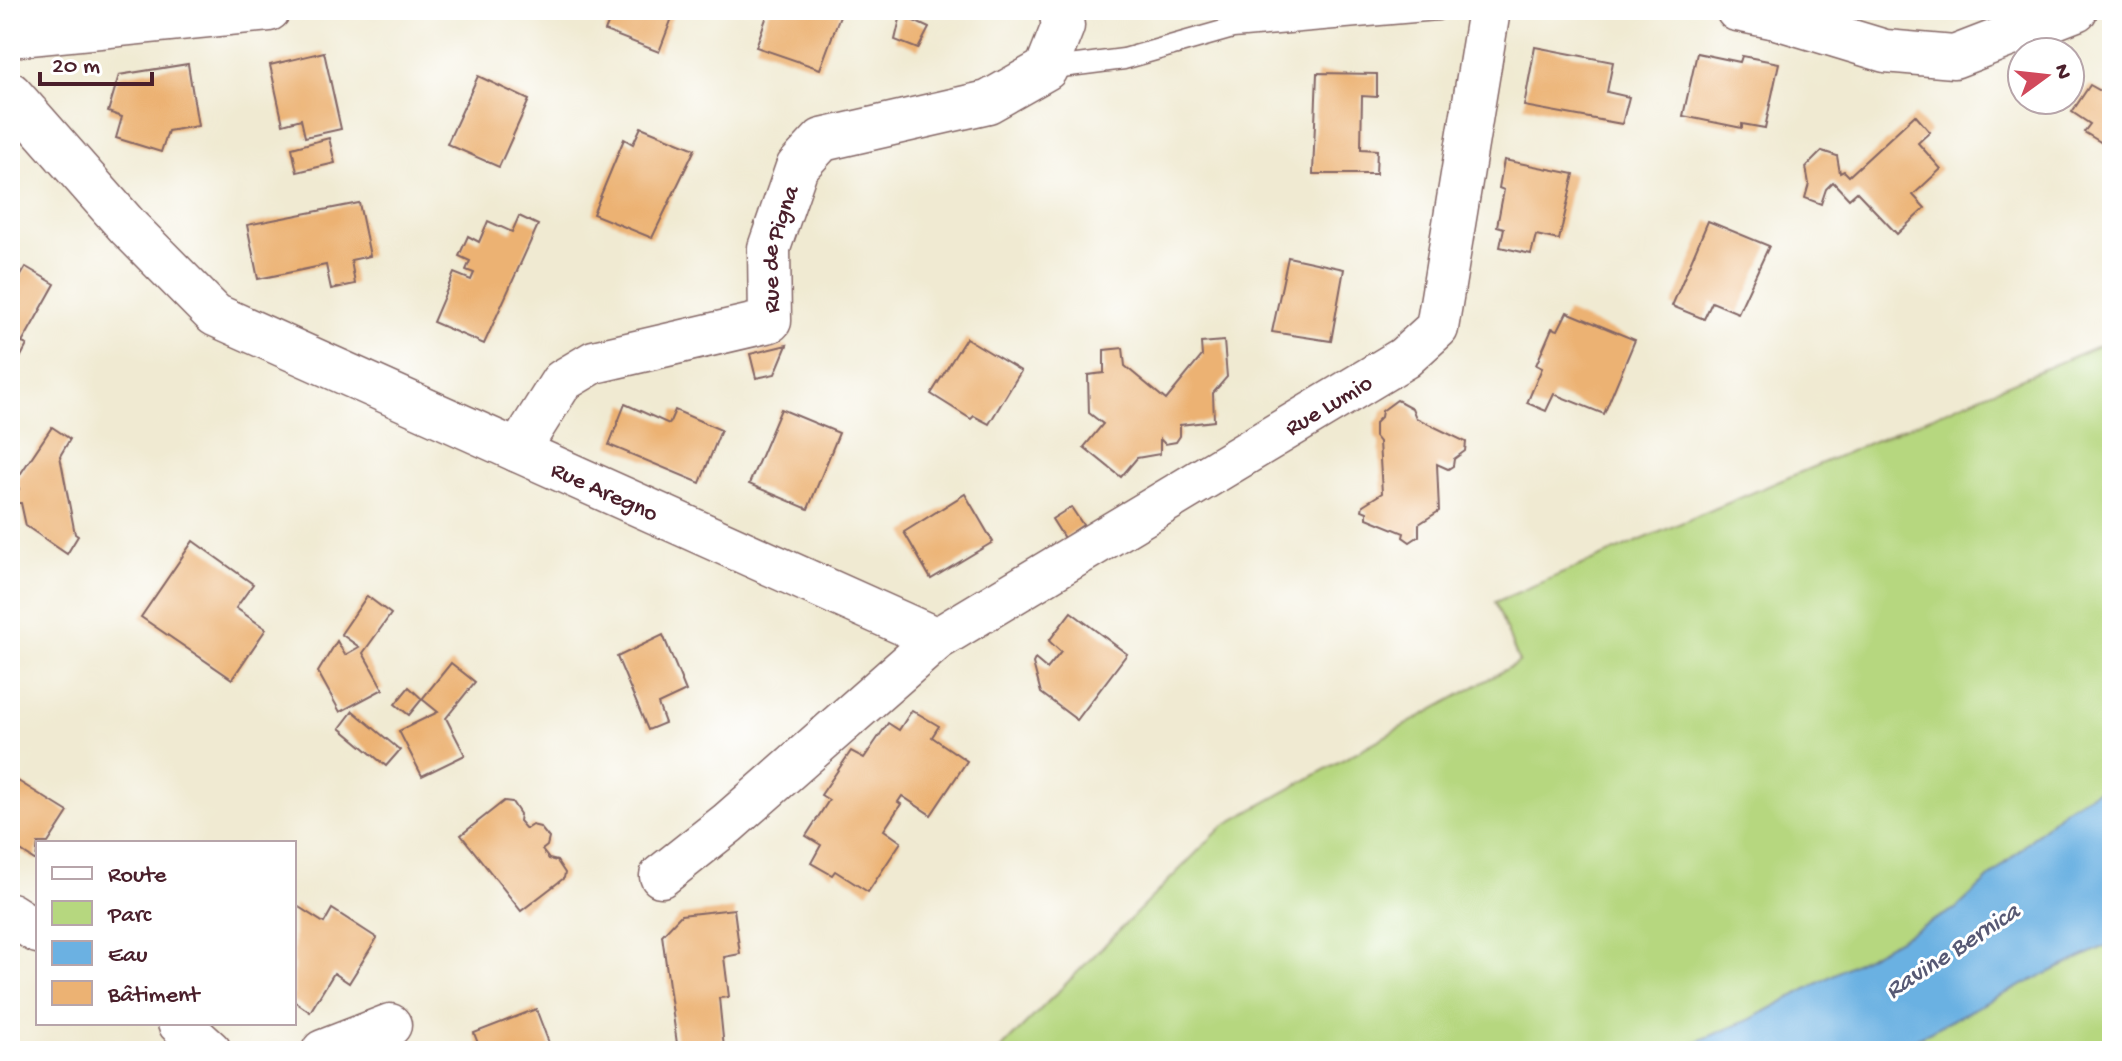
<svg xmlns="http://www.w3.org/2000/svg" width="2122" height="1061" viewBox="0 0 2122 1061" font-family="'Gochi Hand',sans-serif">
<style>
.green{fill:#b6d77f;stroke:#807b55;stroke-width:2}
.water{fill:#6bb1e2;stroke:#5a6886;stroke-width:2}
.building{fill:#ecb273}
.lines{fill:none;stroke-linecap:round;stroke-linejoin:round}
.lane-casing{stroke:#846665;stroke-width:23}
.street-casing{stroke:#846665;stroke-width:45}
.lane{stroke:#fff;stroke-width:20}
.street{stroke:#fff;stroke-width:42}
.labels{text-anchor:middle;stroke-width:6;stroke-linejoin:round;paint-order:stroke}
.street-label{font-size:24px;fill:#4a1f2b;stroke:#fff}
.water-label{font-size:26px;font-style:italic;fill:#575974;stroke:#fff}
</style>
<rect width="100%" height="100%" fill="#fff"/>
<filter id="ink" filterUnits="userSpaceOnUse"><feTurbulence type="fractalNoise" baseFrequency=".0125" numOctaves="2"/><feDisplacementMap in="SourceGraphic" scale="16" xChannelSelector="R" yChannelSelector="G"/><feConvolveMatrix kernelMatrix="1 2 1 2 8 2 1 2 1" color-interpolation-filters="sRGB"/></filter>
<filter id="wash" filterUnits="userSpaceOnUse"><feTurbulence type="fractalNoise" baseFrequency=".006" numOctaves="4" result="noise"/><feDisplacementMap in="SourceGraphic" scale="32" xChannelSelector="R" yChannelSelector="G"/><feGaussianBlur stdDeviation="1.8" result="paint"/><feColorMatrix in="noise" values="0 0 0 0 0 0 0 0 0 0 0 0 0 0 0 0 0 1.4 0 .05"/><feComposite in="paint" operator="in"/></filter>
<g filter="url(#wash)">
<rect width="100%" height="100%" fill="#f0ead2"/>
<!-- green -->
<path class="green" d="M2112,340V1051H999L1223,826L1519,662L1495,602Z"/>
<!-- water -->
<path class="water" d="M2112,782V943L1985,1003L1892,1051H1674L1751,1019L1957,908L2064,809Z"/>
<g id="blocks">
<!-- building -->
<g class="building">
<path d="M603,10H675L659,52L605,31L612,14Z"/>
<path d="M769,10H842L820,69L756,47Z"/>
<path d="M901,15L929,28L918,49L895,40Z"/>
<path d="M1535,47L1613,62L1607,92L1629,97L1622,124L1524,106Z"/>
<path d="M324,52L341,129L305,137L301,119L283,124L270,65Z"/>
<path d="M1697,53L1740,62L1742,56L1779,63L1765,128L1742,124V128L1683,116Z"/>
<path d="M188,64L198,126L168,131L161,152L116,138L122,117L108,112L119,75Z"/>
<path d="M1317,73L1377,74V97L1362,96L1361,149L1377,150L1376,174H1313Z"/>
<path d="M478,76L529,100L499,167L447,144Z"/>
<path d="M2090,85L2108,95L2112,93V149L2084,132L2090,124L2072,112Z"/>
<path d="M1915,115L1930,132L1918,143L1941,169L1913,195L1925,208L1897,234L1857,192L1849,199L1833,182L1826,189L1821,204L1805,198L1809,184L1806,167L1822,151L1837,156L1840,173L1844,171L1849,176Z"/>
<path d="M641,127L695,149L652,238L593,214L624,139L633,144Z"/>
<path d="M329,138L335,163L297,172L292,148Z"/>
<path d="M1504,160L1574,174L1559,240L1536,235L1531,254L1500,247L1504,228L1497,226L1504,190L1499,188Z"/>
<path d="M359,203L370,256L351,260L355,284L331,289L326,265L258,279L247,225Z"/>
<path d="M519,216L538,225L484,344L433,322L454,273L471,280L474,273L466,270L470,261L459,256L468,236L479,242L488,221L512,232Z"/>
<path d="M1708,221L1769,246L1738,313L1712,302L1704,319L1672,306Z"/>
<path d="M1288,257L1344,269L1331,341L1272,332Z"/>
<path d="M26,267L55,284L22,343L27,345L19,360L13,356L10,363V294Z"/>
<path d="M1567,312L1635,340L1604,414L1554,394L1546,411L1527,403L1542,368L1536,365L1552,328L1558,330Z"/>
<path d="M966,338L1021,371L989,424L974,416L971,419L931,394Z"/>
<path d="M1224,341L1227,377L1213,393L1214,421L1180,425V436L1176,442L1165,444L1160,439V454L1137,458L1121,477L1084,447L1103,424L1089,413L1088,375L1104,373V350L1123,348L1125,366L1166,400L1202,356L1201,343Z"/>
<path d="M787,345L775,374L756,378L750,354Z"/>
<path d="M1397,400L1412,408L1416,418L1466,442L1465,451L1454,459L1453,466L1448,469L1437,464L1439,511L1419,524V536L1410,542L1403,537L1404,533L1367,518V512L1362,510L1363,505L1382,493L1379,442L1375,437V423L1381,417L1382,411Z"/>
<path d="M625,404L669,424L675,410L721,430L700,483L609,445Z"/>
<path d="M781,409L839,433L808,509L749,484Z"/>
<path d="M52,427L70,439L60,456L75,534L78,536L67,554L26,526L21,503H16L13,490L19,489L17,479Z"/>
<path d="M965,494L993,542L931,579L904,532Z"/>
<path d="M1071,507L1083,525L1064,538L1052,519Z"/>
<path d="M193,541L253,584L236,608L266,629L232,679L141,617Z"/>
<path d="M367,596L391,614L363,653L383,689L340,712L318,672L337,641L345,655L359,647L341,634Z"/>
<path d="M1071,612L1127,654L1077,720L1041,693L1033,663L1035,659L1047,669L1061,652L1049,641Z"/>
<path d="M663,635L686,691L658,704L665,723L648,730L617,657Z"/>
<path d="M451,663L475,682L446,718L465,755L422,776L399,731L438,712L422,699Z"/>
<path d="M409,687L422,699L409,715L395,704Z"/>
<path d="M912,710L939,726L932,737L967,761L931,815L902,796L898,802L901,804L884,830L901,842L868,892L835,871L832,875L811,863L821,845L806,836L829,800L821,795L851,751L864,758L888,723L899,730Z"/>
<path d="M353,711L400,750L386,766L340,728Z"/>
<path d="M18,781L68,812L48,843H38L36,861L10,844V794Z"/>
<path d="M504,801L512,802L520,814L519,821L526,829L532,825L540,827L549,838L547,846L542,850L549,859L557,861L565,873L564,878L521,911L461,835Z"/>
<path d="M294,904L324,923L332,909L377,938L349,983L334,973L310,1012L294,1001Z"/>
<path d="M734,909L740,954L724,957L729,997L719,998L724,1048L678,1051L662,935L681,915Z"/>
<path d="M536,1009L552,1051H481L474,1033Z"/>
</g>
</g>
</g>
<g filter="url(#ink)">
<use href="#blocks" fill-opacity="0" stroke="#846665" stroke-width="2"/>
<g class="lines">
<!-- lane casing -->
<g class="lane-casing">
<path id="lane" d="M1046,69L1124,59L1233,28L1437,10"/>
</g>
<!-- street casing -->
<g class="street-casing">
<g id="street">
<path d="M1737,10L1776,18L1778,10"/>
<path d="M1776,18L1885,51L1954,57L2076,10"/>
<path d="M10,36L269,10"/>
<path id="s1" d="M10,93L129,228L215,315L937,639"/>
<path id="s2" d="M518,451L562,381L594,362L770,321L769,248L797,167L822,140L988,102L1046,69L1063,26L1060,10"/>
<path id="s3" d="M661,876L728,823L937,639L1404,358L1437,328L1489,10"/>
<path d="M10,914L38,932"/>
<path d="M179,1023L210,1051"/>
<path d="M323,1051L390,1025"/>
</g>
</g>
<!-- lane -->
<use href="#lane" class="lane"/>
<!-- street -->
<use href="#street" class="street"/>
</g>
</g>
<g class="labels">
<!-- street labels -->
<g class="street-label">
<text dy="8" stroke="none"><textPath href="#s2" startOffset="374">Rue de Pigna</textPath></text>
<text dy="8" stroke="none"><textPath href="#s3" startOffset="820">Rue Lumio</textPath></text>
<text dy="8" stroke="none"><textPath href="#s1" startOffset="730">Rue Aregno</textPath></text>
</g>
<!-- water labels -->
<g class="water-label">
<text transform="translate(1951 949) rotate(-33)" y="9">Ravine Bernica</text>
</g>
</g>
<!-- margin -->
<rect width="2122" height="1061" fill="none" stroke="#fff" stroke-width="40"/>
<!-- legend -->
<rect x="36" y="841" width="260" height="184" fill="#ffffff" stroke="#b7a5aa" stroke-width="2"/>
<rect x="52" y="867" width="40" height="12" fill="#ffffff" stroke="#b7a5aa" stroke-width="2"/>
<text x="108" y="881" font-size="24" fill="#4a1f2b">Route</text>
<rect x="52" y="901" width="40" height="24" fill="#b6d77f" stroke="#b7a5aa" stroke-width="2"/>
<text x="108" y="921" font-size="24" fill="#4a1f2b">Parc</text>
<rect x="52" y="941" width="40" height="24" fill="#6bb1e2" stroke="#b7a5aa" stroke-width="2"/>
<text x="108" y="961" font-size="24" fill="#4a1f2b">Eau</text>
<rect x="52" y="981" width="40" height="24" fill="#ecb273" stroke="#b7a5aa" stroke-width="2"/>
<text x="108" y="1001" font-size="24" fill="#4a1f2b">Bâtiment</text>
<!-- north arrow -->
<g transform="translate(2046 76) rotate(75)"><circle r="38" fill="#ffffff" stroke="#b7a5aa" stroke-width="2"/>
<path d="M0-6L14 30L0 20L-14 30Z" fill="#d1495b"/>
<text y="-12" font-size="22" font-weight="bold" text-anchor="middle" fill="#4a1f2b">N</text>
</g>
<!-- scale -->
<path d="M40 72v12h112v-12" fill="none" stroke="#4a1f2b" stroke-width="4"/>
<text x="52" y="72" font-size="24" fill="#4a1f2b" stroke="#ffffff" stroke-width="6" paint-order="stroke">20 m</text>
</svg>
